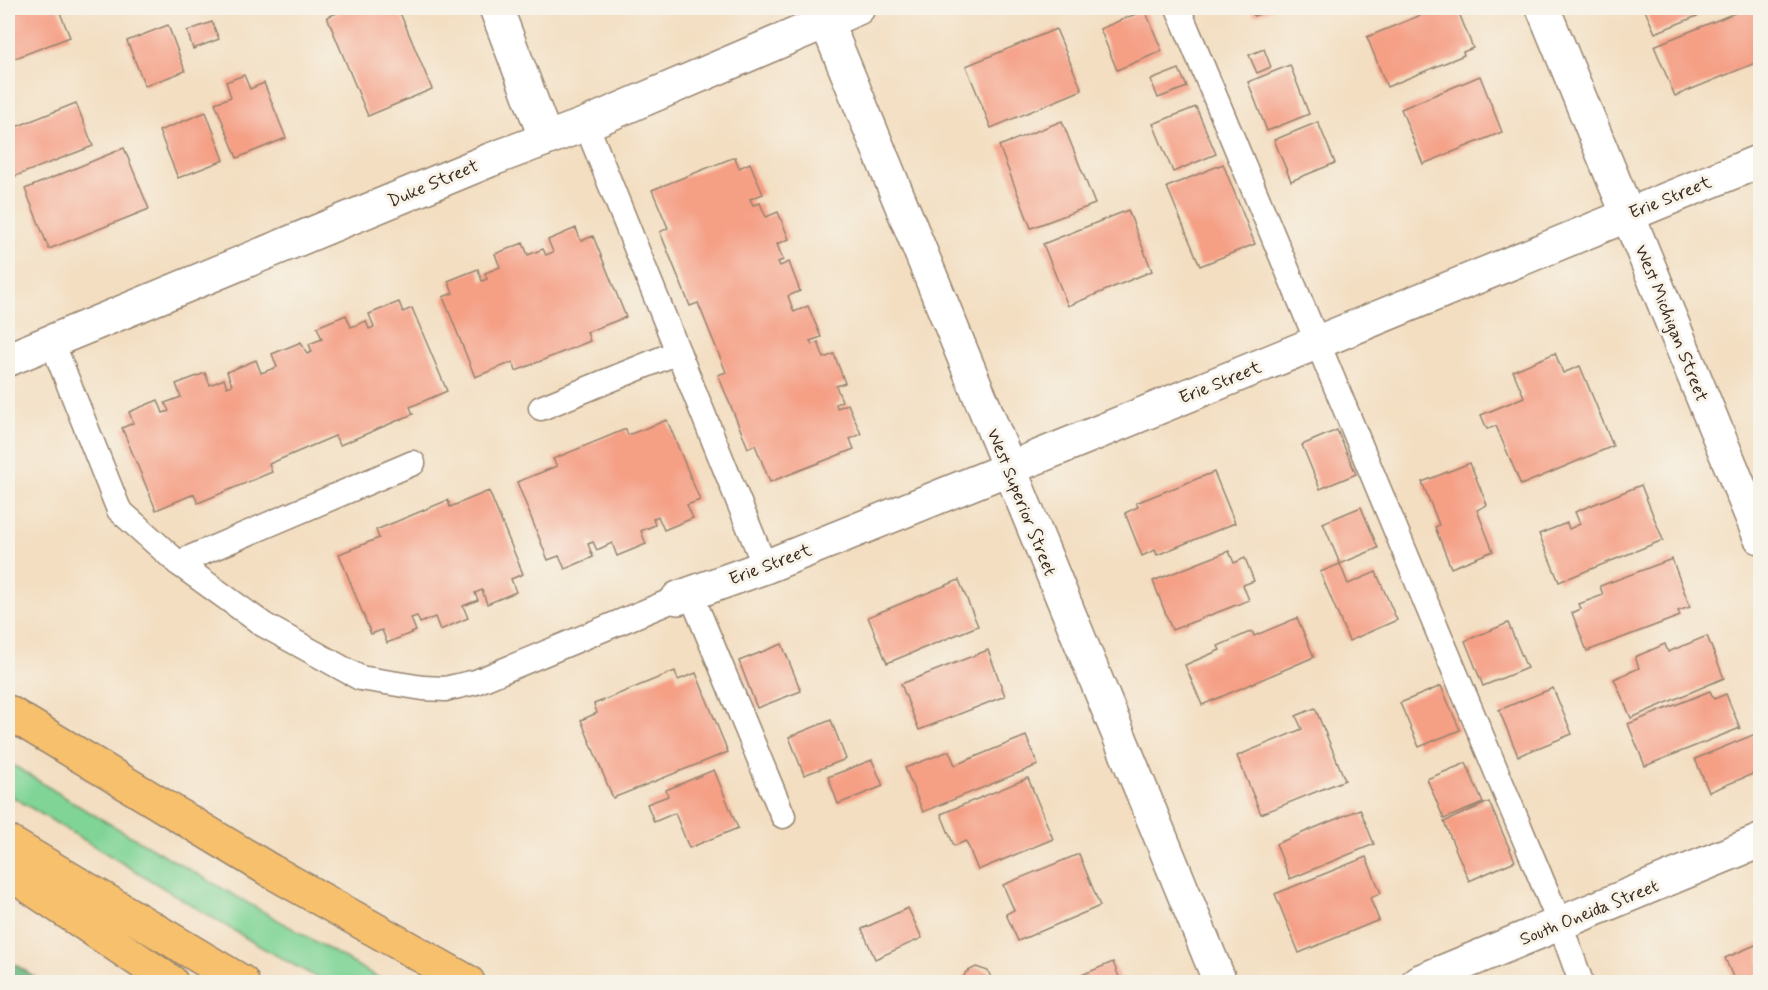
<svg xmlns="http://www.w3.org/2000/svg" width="1768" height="990" viewBox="0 0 1768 990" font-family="Mynerve,sans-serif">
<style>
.green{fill:#7fd496;stroke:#5d7f5a;stroke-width:1.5}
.forest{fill:#67b67f;stroke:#51704e;stroke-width:1.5}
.building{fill:#f59f85}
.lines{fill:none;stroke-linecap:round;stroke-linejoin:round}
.service-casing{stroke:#978470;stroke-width:27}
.minor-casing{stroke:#978470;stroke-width:36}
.motorway-casing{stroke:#978470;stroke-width:36}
.service{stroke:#fff;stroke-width:24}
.minor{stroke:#fff;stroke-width:33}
.motorway{stroke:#f7c06c;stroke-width:33}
.labels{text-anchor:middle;stroke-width:6;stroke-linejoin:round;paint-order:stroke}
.street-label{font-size:18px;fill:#3b2a1e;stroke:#f7f3e8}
</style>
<rect width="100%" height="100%" fill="#f7f3e8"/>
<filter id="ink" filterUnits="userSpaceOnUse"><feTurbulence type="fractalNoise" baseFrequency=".0167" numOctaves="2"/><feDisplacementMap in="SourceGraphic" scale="12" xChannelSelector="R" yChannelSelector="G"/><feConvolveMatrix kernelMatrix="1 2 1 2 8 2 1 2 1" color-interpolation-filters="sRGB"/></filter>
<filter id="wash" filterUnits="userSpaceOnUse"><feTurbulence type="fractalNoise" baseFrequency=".008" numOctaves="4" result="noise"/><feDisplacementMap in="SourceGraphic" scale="24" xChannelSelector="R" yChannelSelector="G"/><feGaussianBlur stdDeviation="1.35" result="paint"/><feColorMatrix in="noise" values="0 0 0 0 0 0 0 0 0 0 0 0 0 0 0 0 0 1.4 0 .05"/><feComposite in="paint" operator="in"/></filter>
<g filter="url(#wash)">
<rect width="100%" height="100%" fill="#f3dec1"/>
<!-- green -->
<path class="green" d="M8,762L82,808L386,982H325L261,947L8,794Z"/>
<!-- forest -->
<path class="forest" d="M8,960L43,982H8Z"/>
<g id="blocks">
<!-- building -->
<g class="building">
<path d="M8,8H58L70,37L8,61Z"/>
<path d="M349,8H398L432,89L368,116L327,17Z"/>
<path d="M1251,8H1275L1254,16Z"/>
<path d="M1438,8H1445L1446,11L1457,8L1473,48L1463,52L1464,55L1387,87L1367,37Z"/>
<path d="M1644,8H1717L1655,33Z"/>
<path d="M1747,8H1759L1760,12V61L1675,96L1654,46Z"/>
<path d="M1145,10L1162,51L1117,70L1100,29Z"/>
<path d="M212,22L219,39L193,49L187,31Z"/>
<path d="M168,25L185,71L145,86L127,41Z"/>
<path d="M1056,29L1082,90L991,128L966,66Z"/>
<path d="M1264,49L1271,67L1257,73L1249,55Z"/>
<path d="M1290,65L1309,114L1267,131L1248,82Z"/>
<path d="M1179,69L1187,87L1158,98L1151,80Z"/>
<path d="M244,75L250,89L264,83L286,138L237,158L215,103L231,97L226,82Z"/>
<path d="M1480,76L1502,132L1423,164L1401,109Z"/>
<path d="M76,103L93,146L8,179V130Z"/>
<path d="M1196,107L1216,154L1173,172L1153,124Z"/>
<path d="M206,112L224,160L178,178L159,131Z"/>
<path d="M1062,121L1095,204L1031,228L999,146Z"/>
<path d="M1318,122L1335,163L1291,181L1274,140Z"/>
<path d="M124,148L149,209L49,249L25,189Z"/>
<path d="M735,157L739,168L750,163L763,194L750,199L753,205L760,203L766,217L778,212L789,239L777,244L783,260L778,262L780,266L789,262L800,291L788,296L794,312L808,306L821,337L810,341L812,345L818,342L824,358L834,354L845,383L836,386L842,401L836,404L837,408L848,404L861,434L850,439L854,449L770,482L755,445L748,448L718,375L726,372L698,303L690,306L660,232L668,228L652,190Z"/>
<path d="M1223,164L1255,244L1200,266L1167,187Z"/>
<path d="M1128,210L1152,271L1068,306L1043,244Z"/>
<path d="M576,228L581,241L593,236L626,317L587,332L590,341L516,371L513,362L475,377L443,297L453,293L448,281L478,269L482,281L487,279L485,273L500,267L495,254L523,243L528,255L543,249L546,255L553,252L548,240Z"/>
<path d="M399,302L403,312L412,308L447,391L410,407L413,414L340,445L335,436L269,464L272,472L198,503L194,494L156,510L122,428L133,423L129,412L158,400L163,413L169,411L165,403L181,397L176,384L205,373L210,385L224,379L227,387L232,385L227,372L256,360L261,373L277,367L272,354L301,342L307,354L312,352L309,344L322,339L317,327L346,315L351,327L366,321L369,329L374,327L369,314Z"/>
<path d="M1555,353L1563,373L1580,366L1613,446L1521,485L1496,426L1487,429L1481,415L1524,397L1513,371Z"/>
<path d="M667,420L700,500L687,505L693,518L664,530L658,516L653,519L655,525L641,531L646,544L617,556L612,543L597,550L593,542L588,544L593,557L565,569L559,556L548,560L517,482L557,466L553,459L626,429L628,435Z"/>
<path d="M1337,430L1356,474L1320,489L1302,445Z"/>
<path d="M1470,463L1487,505L1477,510L1493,551L1451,568L1435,527L1439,525L1422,482Z"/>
<path d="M1214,472L1235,523L1157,555L1155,550L1142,556L1125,513L1138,507L1136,503Z"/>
<path d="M1641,485L1663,540L1559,582L1539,534L1567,523L1569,529L1580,524L1575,512Z"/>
<path d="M489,491L523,574L511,579L516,592L487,604L482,590L475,593L478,600L463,606L468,618L440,630L435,617L420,623L417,616L411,618L416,631L387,643L382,630L371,634L339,554L379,538L376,530L448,500L450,507Z"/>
<path d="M1361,507L1378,548L1340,564L1323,523Z"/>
<path d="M1229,551L1234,563L1245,558L1254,581L1243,585L1249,600L1172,630L1153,581Z"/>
<path d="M1672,559L1690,607L1678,611L1680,616L1587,651L1572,613L1581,609L1579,604L1603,595L1600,586Z"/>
<path d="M1340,564L1348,584L1376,572L1397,620L1349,641L1320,572Z"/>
<path d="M959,580L978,626L887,663L868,617Z"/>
<path d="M1297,618L1314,657L1202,705L1185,665L1220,650L1218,646L1252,631L1254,636Z"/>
<path d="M1508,623L1527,668L1483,686L1465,641Z"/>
<path d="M1707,636L1724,678L1631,718L1614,679L1639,668L1635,657L1665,644L1668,652Z"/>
<path d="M782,644L801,691L757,708L739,661Z"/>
<path d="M988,650L1005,696L919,730L901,684Z"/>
<path d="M675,671L678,680L696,673L728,752L613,798L581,720L597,713L594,704Z"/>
<path d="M1441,686L1460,730L1419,747L1400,703Z"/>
<path d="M1553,688L1572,734L1518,756L1499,710Z"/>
<path d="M1710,691L1714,699L1726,694L1740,728L1645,766L1628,724Z"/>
<path d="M1315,708L1345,780L1261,814L1237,756L1302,729L1296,716Z"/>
<path d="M831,720L846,759L804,775L789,737Z"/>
<path d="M1760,732V771L1709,792L1695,759Z"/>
<path d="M1026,736L1038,765L923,812L905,768L949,751L955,765Z"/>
<path d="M872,760L883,786L838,804L828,777Z"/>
<path d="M1466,763L1483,803L1444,819L1427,779Z"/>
<path d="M714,770L738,828L689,848L675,813L654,822L647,804L668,796L666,790Z"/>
<path d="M1028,778L1053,839L978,870L966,841L954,846L941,814Z"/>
<path d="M1489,802L1515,861L1469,881L1444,822Z"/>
<path d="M1360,809L1374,844L1290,879L1276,844Z"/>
<path d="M1079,854L1100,906L1018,941L1006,914L1014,910L1003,885Z"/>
<path d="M1366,857L1381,893L1370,898L1379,920L1299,953L1275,894Z"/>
<path d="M908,908L922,938L875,959L862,929Z"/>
<path d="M1760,943V982H1735L1725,958Z"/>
<path d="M1113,962L1121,982H1065Z"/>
<path d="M976,967L988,971L993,982H961L966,972Z"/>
</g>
</g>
</g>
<g filter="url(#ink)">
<use href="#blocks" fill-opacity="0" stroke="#978470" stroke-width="1.5"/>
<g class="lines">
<!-- service casing -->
<g class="service-casing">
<g id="service">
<path d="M1178,8L1560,924L1581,982"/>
<path d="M586,124L765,567"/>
<path d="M52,342L119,510L178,563L264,625L360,678L423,688L445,689L476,682L678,598"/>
<path d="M541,408L678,352"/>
<path d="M178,563L413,463"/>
<path d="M691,594L783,816"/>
</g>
</g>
<!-- minor casing -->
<g class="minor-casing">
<g id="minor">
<path d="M496,8L546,139"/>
<path d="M1543,8L1760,537"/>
<path d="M826,21L1220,982"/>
<path d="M8,356L9,359L490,160L586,124L858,8"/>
<path d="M678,598L765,567L1067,445L1760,161"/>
<path d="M1418,982L1760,841"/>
</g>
</g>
<!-- motorway casing -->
<g class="motorway-casing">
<g id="motorway">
<path d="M8,712L271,871L468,982"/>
<path d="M8,842L242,982"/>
<path d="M8,872L171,982"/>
</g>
</g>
<!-- service -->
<use href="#service" class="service"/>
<!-- minor -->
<use href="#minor" class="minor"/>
<!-- motorway -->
<use href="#motorway" class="motorway"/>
</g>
</g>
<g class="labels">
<!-- street labels -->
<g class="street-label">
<text transform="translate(433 183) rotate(-23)" y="6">Duke Street</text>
<text transform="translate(1670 197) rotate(-22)" y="6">Erie Street</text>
<text transform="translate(1672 323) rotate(68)" y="6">West Michigan Street</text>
<text transform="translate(1220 382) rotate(-22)" y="6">Erie Street</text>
<text transform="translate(1022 502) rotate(68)" y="6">West Superior Street</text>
<text transform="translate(770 564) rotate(-21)" y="6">Erie Street</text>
<text transform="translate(1589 912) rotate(-22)" y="6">South Oneida Street</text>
</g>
</g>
<!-- margin -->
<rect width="1768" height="990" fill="none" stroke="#f7f3e8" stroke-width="30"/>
</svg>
